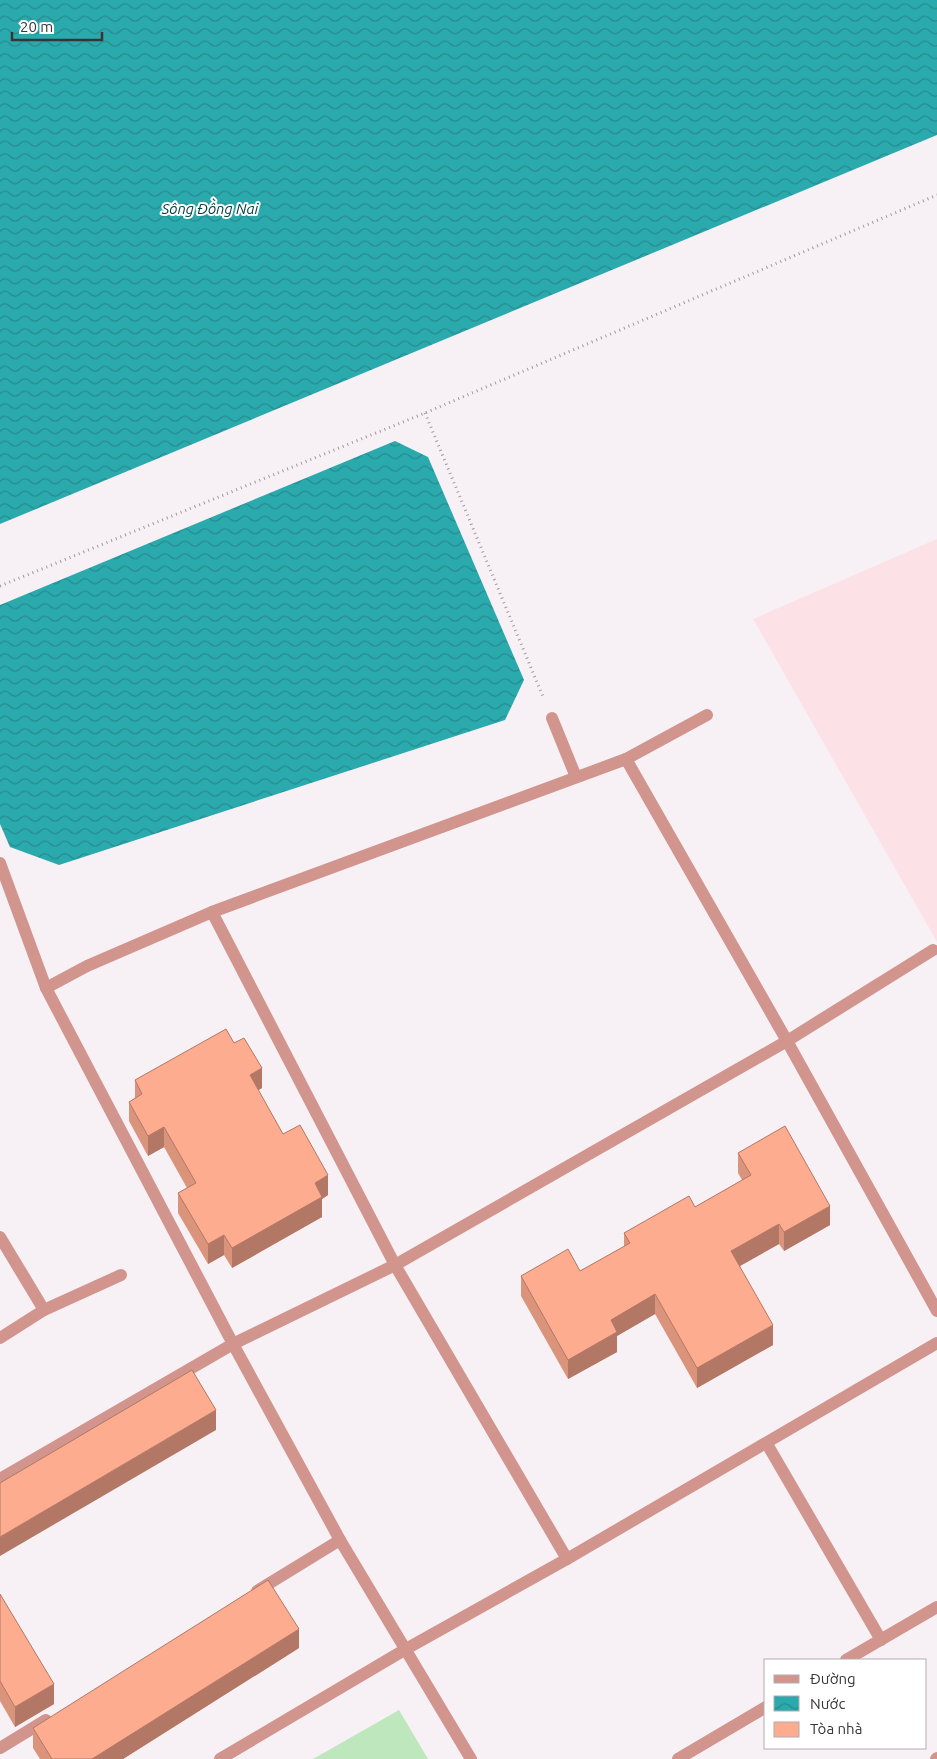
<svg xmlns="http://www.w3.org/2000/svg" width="937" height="1759" viewBox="0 0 937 1759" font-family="Ubuntu,sans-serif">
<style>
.industrial{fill:#fce2e7}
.garden{fill:#bfe7be}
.water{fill:url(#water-waves)}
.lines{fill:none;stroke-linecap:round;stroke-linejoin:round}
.path{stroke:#9e9a9d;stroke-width:3;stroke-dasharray:1 4;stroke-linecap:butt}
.minor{stroke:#d1958d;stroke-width:12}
.wall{fill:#da947c}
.shaded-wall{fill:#b27865}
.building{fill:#feac90;stroke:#b27865}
.labels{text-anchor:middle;stroke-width:4;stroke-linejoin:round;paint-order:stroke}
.water-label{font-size:15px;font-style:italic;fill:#074041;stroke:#fff}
</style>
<defs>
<pattern id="water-waves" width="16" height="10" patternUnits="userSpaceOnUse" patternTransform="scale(1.25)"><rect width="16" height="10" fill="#2baaae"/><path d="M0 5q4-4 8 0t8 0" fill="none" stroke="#268b8e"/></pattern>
</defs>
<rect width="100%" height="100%" fill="#f7f1f6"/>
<!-- industrial -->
<path class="industrial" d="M937,539V942L753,619Z"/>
<!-- garden -->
<path class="garden" d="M399,1710L428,1759H313Z"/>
<!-- water -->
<g class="water">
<path d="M0,0H937V135L0,524Z"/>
<path d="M395,441L428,457L524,680L505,720L59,865L10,847L0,824V605Z"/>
</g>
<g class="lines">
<!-- path -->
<g class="path">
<path d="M425,413L544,699"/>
<path d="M0,586L425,413L937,195"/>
</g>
<!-- minor -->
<g class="minor">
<path d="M552,718L576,777"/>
<path d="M626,759L707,715"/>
<path d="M0,863L46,988L233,1344L340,1540L471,1759"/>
<path d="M212,912L395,1265L567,1559"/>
<path d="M46,988L87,966L212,912L626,759L787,1041L937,1311"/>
<path d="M0,1237L44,1310L0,1338"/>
<path d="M44,1310L121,1275"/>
<path d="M767,1444L881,1640"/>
<path d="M0,1479L233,1344L395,1265L787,1041L933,950"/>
<path d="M257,1591L340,1540"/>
<path d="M846,1660L937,1607"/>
<path d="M0,1748L46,1720"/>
<path d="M220,1759L406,1649L567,1559L937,1343"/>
<path d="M678,1759L766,1707"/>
<path d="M936,1759L937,1758"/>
</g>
</g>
<!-- wall -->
<g class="wall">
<path d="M234,1043L262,1088L258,1090L283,1134L328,1195L322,1199V1217L232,1268L224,1255L208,1264L178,1213V1193L187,1188L164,1147L148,1156L129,1121V1102L135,1098V1080Z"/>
<path d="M738,1153L830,1225L784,1251L779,1244L740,1266L773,1345L697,1388L655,1314L617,1336V1352L568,1379L521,1296V1276L580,1271L624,1247V1233L695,1207L742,1180L738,1173Z"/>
<path d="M0,1594L54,1704L15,1727L0,1701Z"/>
<path d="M299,1648L123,1759H40L33,1748V1728Z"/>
</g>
<!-- shaded-wall -->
<g class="shaded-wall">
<path d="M262,1068V1088L250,1095V1075Z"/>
<path d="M164,1127V1147L148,1156V1136Z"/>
<path d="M328,1175V1195L322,1199V1217L232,1268V1248L315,1183Z"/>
<path d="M830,1206V1225L784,1251V1232Z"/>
<path d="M779,1224V1244L731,1271V1251Z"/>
<path d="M224,1235V1255L208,1264V1244Z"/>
<path d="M655,1294V1314L617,1336V1352L568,1379V1360L611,1320Z"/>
<path d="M773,1325V1345L697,1388V1368Z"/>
<path d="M216,1410V1430L0,1556V1537Z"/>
<path d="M299,1629V1648L123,1759H92Z"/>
<path d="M54,1684V1704L15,1727V1707Z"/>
</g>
<!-- building -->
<g class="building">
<path d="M226,1029L234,1043L244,1038L262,1068L250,1075L283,1134L300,1125L328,1175L315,1183L322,1197L232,1248L224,1235L208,1244L178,1193L196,1183L164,1127L148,1136L129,1102L142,1094L135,1080Z"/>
<path d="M785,1126L830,1206L784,1232L779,1224L731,1251L773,1325L697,1368L655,1294L611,1320L617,1332L568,1360L521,1276L568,1249L580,1271L630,1243L624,1233L689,1196L695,1207L751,1175L738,1153Z"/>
<path d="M192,1370L216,1410L0,1537V1483Z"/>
<path d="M268,1580L299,1629L92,1759H52L33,1728Z"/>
<path d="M0,1594L54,1684L15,1707L0,1681Z"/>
</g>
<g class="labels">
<!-- water labels -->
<g class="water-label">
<text x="210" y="214">Sông Đồng Nai</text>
</g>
</g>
<!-- legend -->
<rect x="764" y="1659" width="162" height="90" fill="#ffffff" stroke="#afaeaf"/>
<rect x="774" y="1675" width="25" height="8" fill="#d1958d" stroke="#afaeaf"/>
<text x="810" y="1684" font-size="15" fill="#373537">Đường</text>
<rect x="774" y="1696" width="25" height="15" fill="url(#water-waves)" stroke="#afaeaf"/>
<text x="810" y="1709" font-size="15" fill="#373537">Nước</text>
<rect x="774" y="1722" width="25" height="15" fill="#feac90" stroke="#afaeaf"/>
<text x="810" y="1734" font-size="15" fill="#373537">Tòa nhà</text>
<!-- scale -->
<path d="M12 32v8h90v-8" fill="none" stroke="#373537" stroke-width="2.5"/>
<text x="20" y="32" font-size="15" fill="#373537" stroke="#ffffff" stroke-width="4" paint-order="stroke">20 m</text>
</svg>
